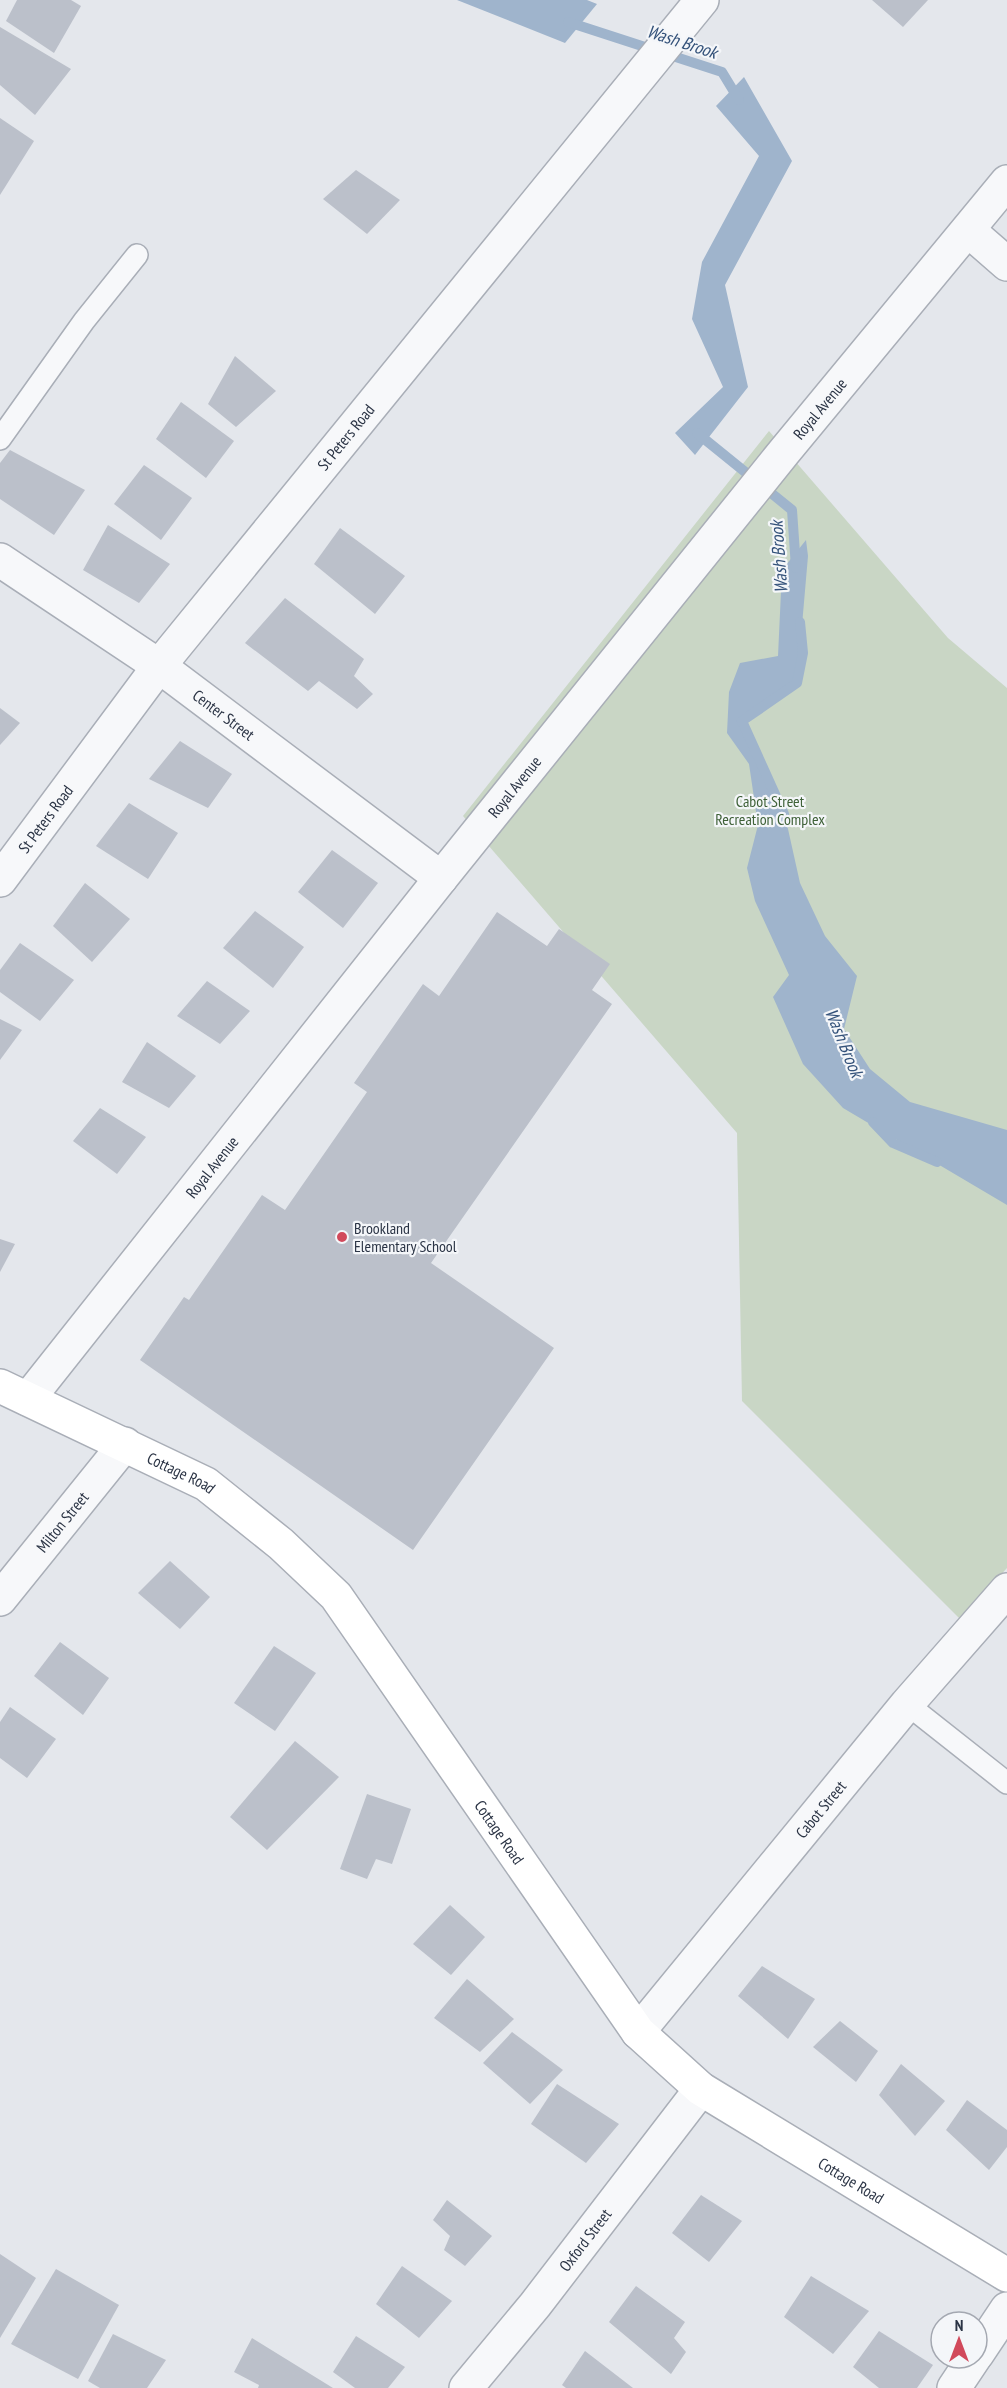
<svg xmlns="http://www.w3.org/2000/svg" width="1007" height="2388" viewBox="0 0 1007 2388" font-family="'PT Sans Narrow',sans-serif">
<style>
.green{fill:#c9d6c5}
.water{fill:#9fb4cc}
.lines{fill:none;stroke-linecap:round;stroke-linejoin:round}
.stream{stroke:#9fb4cc;stroke-width:10}
.building{fill:#bbc0ca}
.service-casing{stroke:#a9aeb7;stroke-width:24}
.minor-casing{stroke:#a9aeb7;stroke-width:36}
.tertiary-casing{stroke:#a9aeb7;stroke-width:36}
.secondary-casing{stroke:#a9aeb7;stroke-width:36}
.service{stroke:#f7f8fa;stroke-width:21}
.minor{stroke:#f7f8fa;stroke-width:33}
.tertiary{stroke:#f7f8fa;stroke-width:33}
.secondary{stroke:#fff;stroke-width:33}
.poi-dot{fill:#d1495b;stroke:#f4f6f9;stroke-width:2}
.labels{text-anchor:middle;stroke-width:4.5;stroke-linejoin:round;paint-order:stroke}
.street-label{font-size:16px;fill:#2b3445;stroke:#f4f6f9}
.park-label{font-size:16px;fill:#3f6138;stroke:#f4f6f9}
.poi-label{font-size:16px;fill:#2b3445;stroke:#f4f6f9;text-anchor:start}
.water-label{font-size:18px;font-style:italic;fill:#34527a;stroke:#f4f6f9}
</style>
<rect width="100%" height="100%" fill="#e4e7ec"/>
<!-- green -->
<path class="green" d="M769,431L948,638L1007,688V1568L960,1619L742,1401L737,1133L463,816Z"/>
<!-- water -->
<g class="water">
<path d="M457,0H587L597,4L565,43Z"/>
<path d="M744,77L792,161L725,285L748,387L695,455L675,433L723,387L692,319L702,262L759,156L716,106Z"/>
<path d="M806,540L808,556L797,683L742,721L784,811L800,883L825,936L857,976L844,1029L870,1069L910,1102L1007,1130V1205L843,1108L803,1064L773,997L789,975L755,901L747,868L758,825L749,764L727,733L729,692L740,663L778,656L782,570Z"/>
</g>
<g class="lines">
<!-- stream -->
<g class="stream">
<path d="M568,22L722,72L739,100"/>
<path d="M697,433L792,510L796,568"/>
<path d="M784,814L742,721L797,683L803,653L800,622"/>
<path d="M873,1122L893,1143L937,1162"/>
</g>
</g>
<!-- building -->
<g class="building">
<path d="M17,0H71L81,6L54,53L6,21Z"/>
<path d="M872,0H928L903,27Z"/>
<path d="M0,27L71,69L35,115L0,85Z"/>
<path d="M0,118L34,141L0,195Z"/>
<path d="M356,170L400,200L367,234L323,199Z"/>
<path d="M235,356L276,391L236,427L208,404Z"/>
<path d="M181,402L234,441L206,478L156,439Z"/>
<path d="M10,450L85,490L54,535L0,499V463Z"/>
<path d="M144,465L192,498L161,540L114,504Z"/>
<path d="M108,525L170,564L139,603L83,570Z"/>
<path d="M340,528L405,576L375,614L314,564Z"/>
<path d="M285,598L364,659L354,676L373,694L357,709L319,681L308,691L245,643Z"/>
<path d="M0,708L20,723L0,745Z"/>
<path d="M180,741L232,774L208,808L149,779Z"/>
<path d="M129,803L178,833L148,879L96,846Z"/>
<path d="M332,850L378,883L343,928L298,892Z"/>
<path d="M85,883L130,919L92,962L53,926Z"/>
<path d="M255,911L304,947L273,988L223,948Z"/>
<path d="M497,912L547,946L559,929L610,964L592,990L612,1004L431,1263L554,1348L413,1550L140,1360L184,1297L189,1300L262,1195L285,1210L367,1092L354,1083L423,984L439,996Z"/>
<path d="M20,943L74,980L40,1021L0,992V970Z"/>
<path d="M207,981L250,1011L220,1044L177,1016Z"/>
<path d="M0,1019L22,1030L0,1060Z"/>
<path d="M147,1042L196,1076L169,1108L122,1082Z"/>
<path d="M100,1108L146,1137L117,1174L73,1141Z"/>
<path d="M0,1239L15,1244L0,1272Z"/>
<path d="M170,1561L210,1597L180,1629L138,1593Z"/>
<path d="M60,1642L109,1678L83,1715L34,1676Z"/>
<path d="M274,1646L316,1673L275,1731L234,1703Z"/>
<path d="M10,1707L56,1739L27,1778L0,1758V1722Z"/>
<path d="M295,1741L339,1777L267,1850L230,1817Z"/>
<path d="M367,1794L411,1809L392,1864L376,1859L367,1879L340,1869Z"/>
<path d="M450,1905L485,1937L451,1975L413,1944Z"/>
<path d="M762,1966L815,1999L788,2039L738,1996Z"/>
<path d="M467,1979L514,2019L480,2052L434,2018Z"/>
<path d="M840,2021L878,2051L856,2082L813,2047Z"/>
<path d="M512,2032L563,2070L530,2104L483,2063Z"/>
<path d="M901,2064L945,2101L915,2136L879,2095Z"/>
<path d="M557,2084L619,2124L586,2163L531,2124Z"/>
<path d="M967,2100L1007,2130V2147L989,2170L946,2130Z"/>
<path d="M701,2195L742,2221L709,2262L672,2233Z"/>
<path d="M447,2200L492,2236L465,2266L444,2250L450,2236L433,2220Z"/>
<path d="M0,2254L36,2278L0,2338Z"/>
<path d="M402,2266L452,2301L419,2338L376,2304Z"/>
<path d="M56,2269L119,2305L78,2379L11,2344Z"/>
<path d="M811,2276L869,2311L833,2354L784,2317Z"/>
<path d="M636,2286L685,2322L674,2338L686,2352L671,2374L609,2322Z"/>
<path d="M879,2331L933,2365L917,2388H879L853,2367Z"/>
<path d="M113,2334L166,2360L147,2388H100L88,2381Z"/>
<path d="M356,2336L405,2367L388,2388H355L333,2372Z"/>
<path d="M252,2338L333,2388H258L259,2385L234,2372Z"/>
<path d="M585,2351L633,2388H566L562,2385Z"/>
</g>
<g class="lines">
<!-- service casing -->
<g class="service-casing">
<g id="service">
<path d="M0,439L84,321L137,255"/>
<path d="M907,1704L1007,1783"/>
</g>
</g>
<!-- minor casing -->
<g class="minor-casing">
<g id="minor">
<path d="M968,230L1007,264"/>
<path id="s1" d="M0,560L159,666L441,878"/>
<path id="s2" d="M0,880L159,666L702,0"/>
<path id="s3" d="M28,1399L441,878L784,452L1007,182"/>
<path id="s4" d="M0,1599L125,1444"/>
<path d="M977,2354L1007,2309"/>
<path id="s5" d="M466,2388L535,2305L701,2089"/>
<path d="M954,2388L974,2358"/>
</g>
</g>
<!-- tertiary casing -->
<g class="tertiary-casing">
<g id="tertiary">
<path id="s6" d="M638,2032L907,1704L1007,1590"/>
</g>
</g>
<!-- secondary casing -->
<g class="secondary-casing">
<g id="secondary">
<path id="s7" d="M0,1386L206,1484L281,1544L336,1596L638,2032L701,2089L1007,2275"/>
</g>
</g>
<!-- service -->
<use href="#service" class="service"/>
<!-- minor -->
<use href="#minor" class="minor"/>
<!-- tertiary -->
<use href="#tertiary" class="tertiary"/>
<!-- secondary -->
<use href="#secondary" class="secondary"/>
</g>
<!-- markers -->
<circle class="poi-dot" cx="342" cy="1237" r="6"/>
<g class="labels">
<!-- street labels -->
<g class="street-label">
<text dy="6" stroke="none"><textPath href="#s3" startOffset="1268">Royal Avenue</textPath></text>
<text dy="6" stroke="none"><textPath href="#s2" startOffset="562">St Peters Road</textPath></text>
<text dy="6" stroke="none"><textPath href="#s1" startOffset="272">Center Street</textPath></text>
<text dy="6" stroke="none"><textPath href="#s3" startOffset="782">Royal Avenue</textPath></text>
<text dy="6" stroke="none"><textPath href="#s2" startOffset="76">St Peters Road</textPath></text>
<text dy="6" stroke="none"><textPath href="#s3" startOffset="296">Royal Avenue</textPath></text>
<text dy="6" stroke="none"><textPath href="#s7" startOffset="201">Cottage Road</textPath></text>
<text dy="6" stroke="none"><textPath href="#s4" startOffset="99">Milton Street</textPath></text>
<text dy="6" stroke="none"><textPath href="#s6" startOffset="288">Cabot Street</textPath></text>
<text dy="6" stroke="none"><textPath href="#s7" startOffset="687">Cottage Road</textPath></text>
<text dy="6" stroke="none"><textPath href="#s7" startOffset="1191">Cottage Road</textPath></text>
<text dy="6" stroke="none"><textPath href="#s5" startOffset="190">Oxford Street</textPath></text>
</g>
<!-- park labels -->
<g class="park-label">
<text x="770" y="807">Cabot Street<tspan x="770" dy="18">Recreation Complex</tspan></text>
</g>
<!-- poi labels -->
<g class="poi-label">
<text x="354" y="1234">Brookland<tspan x="354" dy="18">Elementary School</tspan></text>
</g>
<!-- water labels -->
<g class="water-label">
<text transform="translate(682 42) rotate(18)" y="6">Wash Brook</text>
<text transform="translate(779 557) rotate(-94)" y="6">Wash Brook</text>
<text transform="translate(844 1043) rotate(68)" y="6">Wash Brook</text>
</g>
</g>
<!-- north arrow -->
<g transform="translate(959 2340)"><circle r="28" fill="#f4f6f9" stroke="#a4a8b1" stroke-width="1.5"/>
<path d="M0-4.5L10 22L0 15L-10 22Z" fill="#d1495b"/>
<text y="-9" font-size="16" font-weight="bold" text-anchor="middle" fill="#2b3445">N</text>
</g>
</svg>
